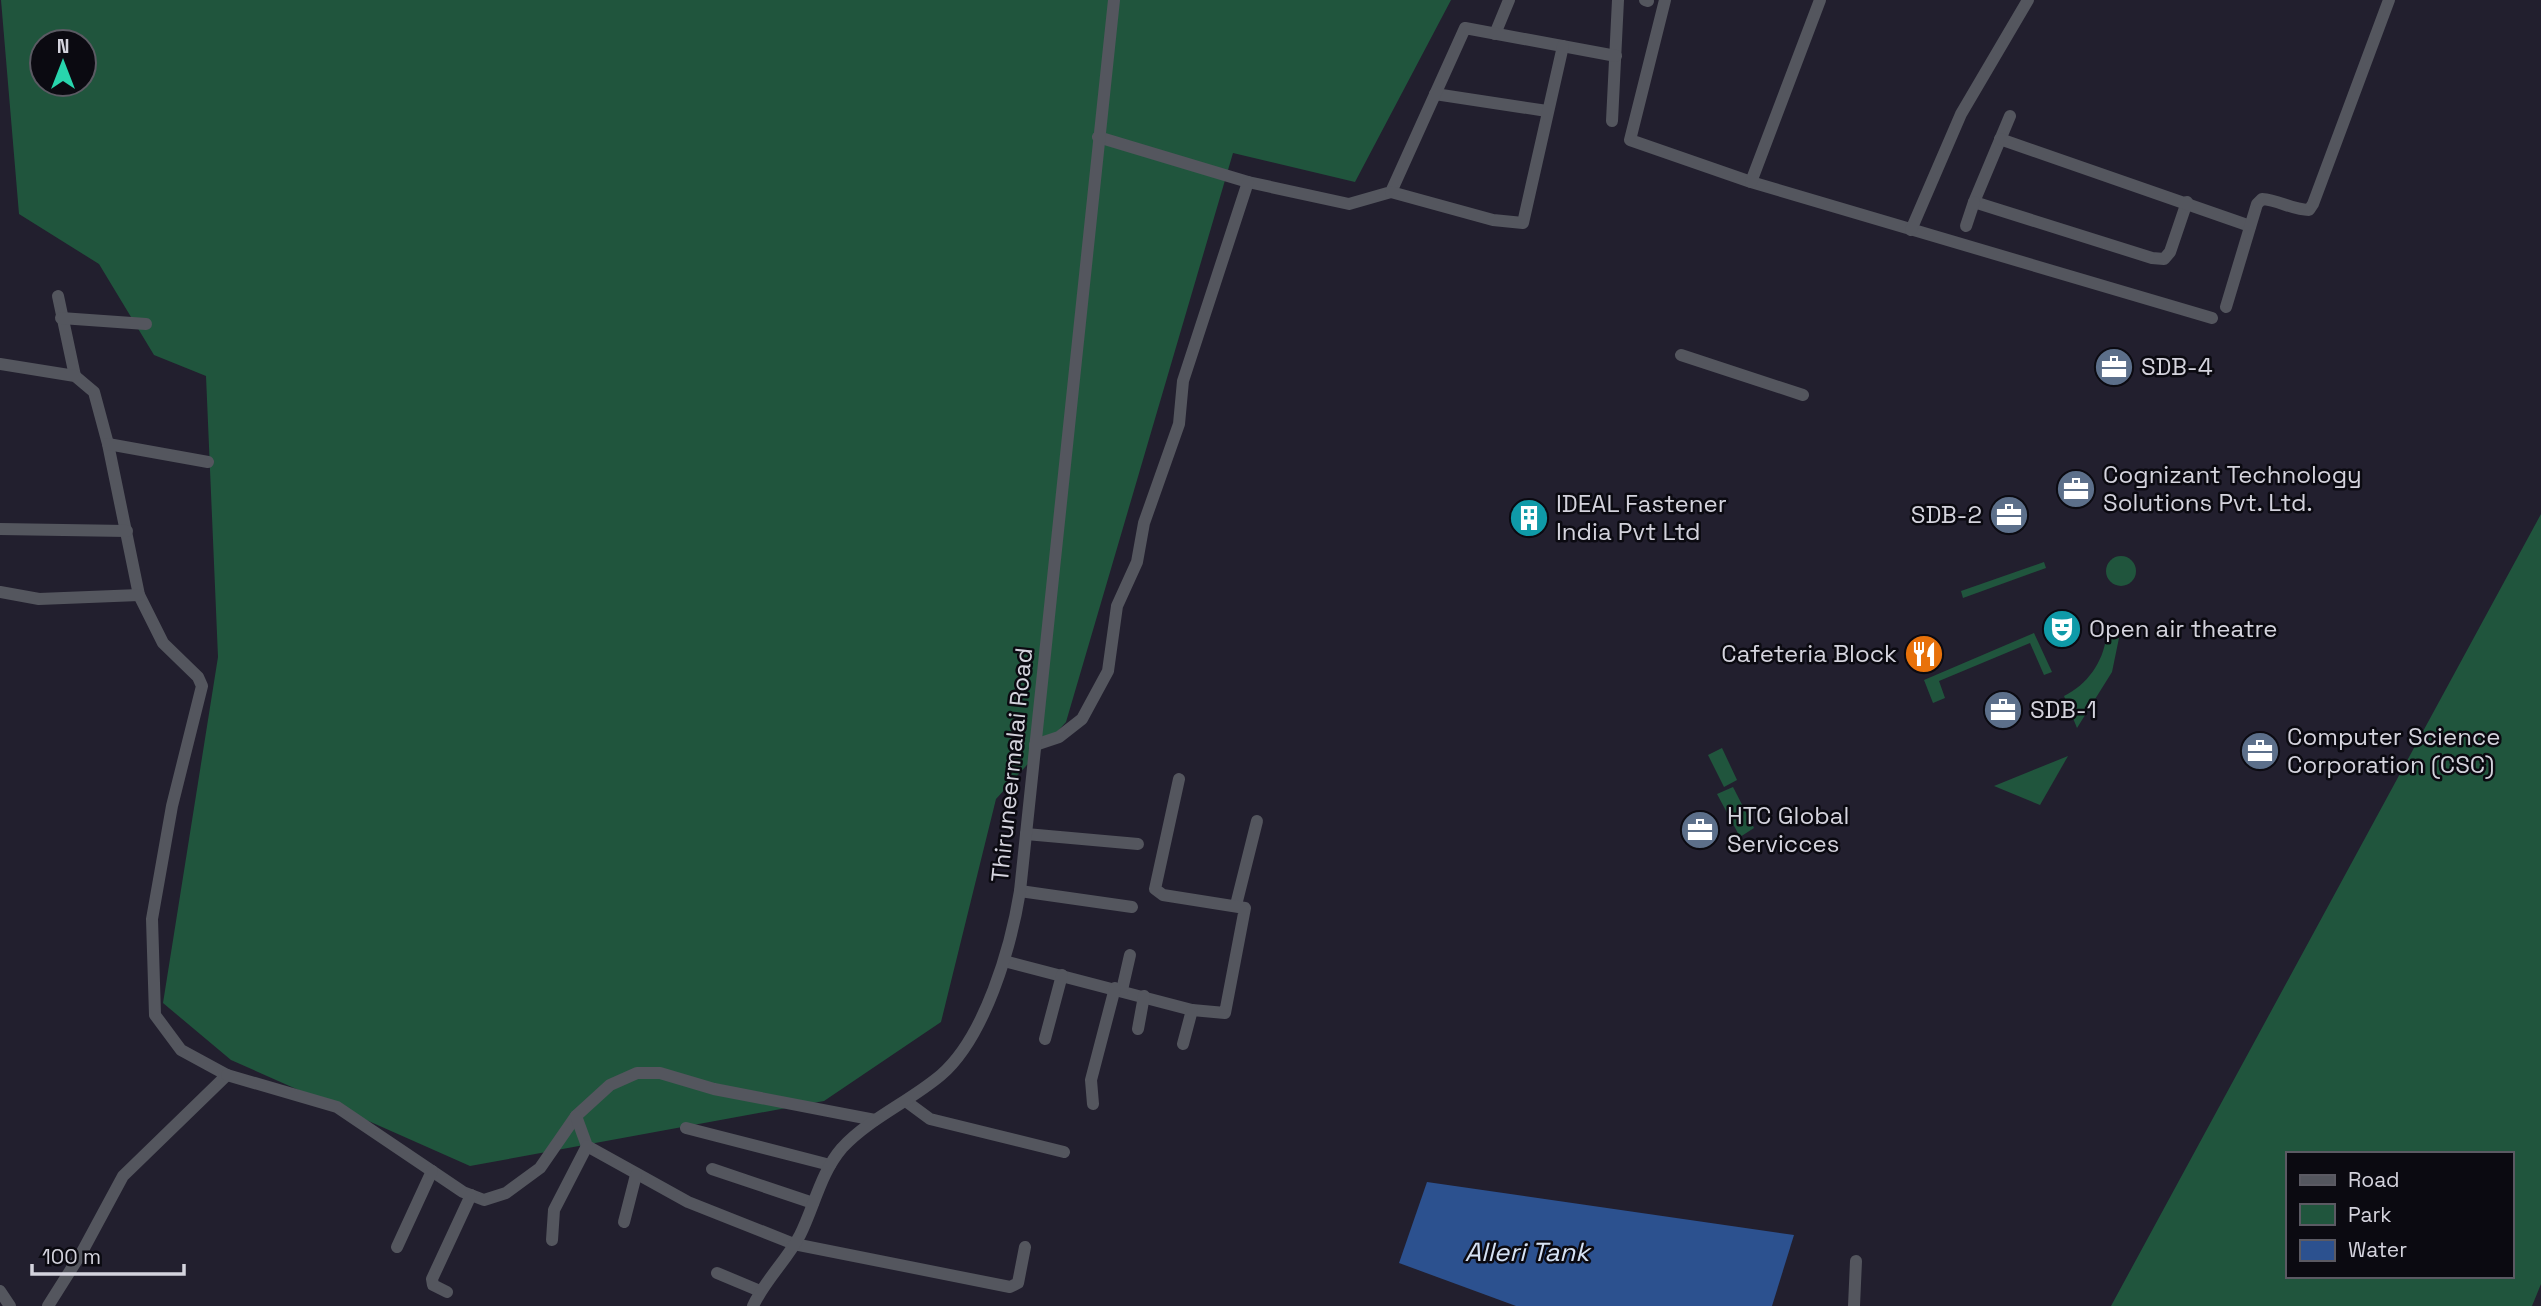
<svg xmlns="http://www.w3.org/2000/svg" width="2541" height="1306" viewBox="0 0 2541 1306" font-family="'Space Grotesk',sans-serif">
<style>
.green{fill:#20553d;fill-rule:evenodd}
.water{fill:#2c518f}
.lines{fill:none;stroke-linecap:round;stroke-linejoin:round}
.minor{stroke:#54565e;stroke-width:12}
.labels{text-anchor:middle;stroke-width:5;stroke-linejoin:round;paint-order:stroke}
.poi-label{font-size:24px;fill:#d4d3dd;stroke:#0b0a11;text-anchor:start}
.street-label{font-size:24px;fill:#d4d3dd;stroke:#0b0a11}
.water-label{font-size:26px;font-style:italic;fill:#d6e2f4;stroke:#0b0a11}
</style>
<rect width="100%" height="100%" fill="#221f2e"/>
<!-- green -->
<g class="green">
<path d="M1,0H1451L1355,182L1233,153L1066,722L996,799L941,1022L824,1101L470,1166L231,1060L163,1003L218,657L206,376L154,355L99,264L19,214ZM42,42H84V84H42Z"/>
<path d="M2541,514V1284L2532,1306H2111ZM2287,1154H2511V1276H2287Z"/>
<circle cx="2121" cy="571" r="15"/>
<path d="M2044,562L2046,568L1963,598L1961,591Z"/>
<path d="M2034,633L2052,672L2044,675L2030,643L1939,681L1945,698L1933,703L1924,680Z"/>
<path d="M2106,638H2119L2112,672L2077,728L2064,696C2087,685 2103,662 2106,638Z"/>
<path d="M1722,748L1737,780L1724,787L1708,755Z"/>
<path d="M2068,756L2040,805L1994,786Z"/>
<path d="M1733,787L1754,828L1740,837L1717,794Z"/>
</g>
<!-- water -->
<path class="water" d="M1427,1182L1794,1235L1772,1306H1516L1399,1263Z"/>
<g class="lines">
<!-- minor -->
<g class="minor">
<path d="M1645,0L1648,1"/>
<path d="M1665,0L1630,140L1751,182L2212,318"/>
<path d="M1495,34L1509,0"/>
<path d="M1435,94L1547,111"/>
<path d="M2010,116L1974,202L2152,258L2164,259L2170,252L2187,202"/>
<path d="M1612,121L1618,0"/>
<path d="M1098,137L1248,182L1349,204L1391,192L1465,28L1616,56"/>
<path d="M2000,139L2250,226"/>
<path d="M1751,182L1820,0"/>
<path d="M1391,192L1493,220L1523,223L1563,46"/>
<path d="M1966,226L1974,202"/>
<path d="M1911,230L1961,114L2028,0"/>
<path d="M58,296L75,376"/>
<path d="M2226,307L2257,204L2262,199C2279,200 2292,210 2309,210L2313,204L2389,0"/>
<path d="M61,318L146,324"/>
<path d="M1681,355L1803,395"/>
<path d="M0,364L75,376L94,392L108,444L139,595L163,643L198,677L202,686L172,806L152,919L155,1015L181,1050L227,1075L123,1176L82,1252L48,1306"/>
<path d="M108,444L208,462"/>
<path d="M0,529L127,531"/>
<path d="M0,592L39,599L139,595"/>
<path d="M1035,745L1059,737L1082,719L1108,671L1117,606L1137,562L1144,523L1179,424L1183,381L1248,182"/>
<path d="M1026,834L1138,844"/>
<path d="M1020,891L1132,907"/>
<path d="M1236,905L1257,821"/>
<path d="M1004,961L1192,1010L1225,1013L1245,908L1163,895L1155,889L1179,779"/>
<path d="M1122,990L1130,955"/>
<path d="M1138,1029L1144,996"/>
<path d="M1045,1039L1062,975"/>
<path d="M1183,1044L1192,1010"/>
<path d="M227,1075L337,1107L463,1192L484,1200L506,1193L540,1168L576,1116L610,1085L637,1073H660L714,1089L875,1120"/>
<path d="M907,1102L930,1119L1064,1152"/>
<path d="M1093,1104L1091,1080L1115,988"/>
<path d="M576,1116L587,1146L688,1202L794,1244L1010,1287L1018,1283L1025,1247"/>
<path d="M686,1128L830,1165"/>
<path d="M712,1169L813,1203"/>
<path d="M624,1222L636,1175"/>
<path d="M552,1240L554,1210L587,1146"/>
<path d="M397,1247L432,1171"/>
<path d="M717,1273L760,1291"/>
<path d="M0,1291L10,1306"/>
<path d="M447,1292L433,1285L432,1279L471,1195"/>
<path d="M753,1306C765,1280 787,1260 800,1235C814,1207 821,1172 842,1148C870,1118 909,1102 941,1075C985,1037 1011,947 1020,891L1114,0"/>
<path d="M1854,1306L1856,1261"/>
</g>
</g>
<!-- icons -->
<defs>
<g id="office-disc" transform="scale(2.0125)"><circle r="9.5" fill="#5c6f8a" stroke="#0b0a11"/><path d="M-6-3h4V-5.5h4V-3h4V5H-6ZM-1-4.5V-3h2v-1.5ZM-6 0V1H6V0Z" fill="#fff"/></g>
<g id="building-disc" transform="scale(2.0125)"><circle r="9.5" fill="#0f9aa8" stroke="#0b0a11"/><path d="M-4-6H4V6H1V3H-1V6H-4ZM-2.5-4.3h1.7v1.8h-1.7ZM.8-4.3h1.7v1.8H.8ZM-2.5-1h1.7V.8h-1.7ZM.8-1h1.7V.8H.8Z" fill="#fff"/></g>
<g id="theatre-disc" transform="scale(2.0125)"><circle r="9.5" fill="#0f9aa8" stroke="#0b0a11"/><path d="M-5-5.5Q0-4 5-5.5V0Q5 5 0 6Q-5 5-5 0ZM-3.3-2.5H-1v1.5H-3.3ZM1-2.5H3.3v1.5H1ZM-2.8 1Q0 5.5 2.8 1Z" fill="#fff"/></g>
<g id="restaurant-disc" transform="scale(2.0125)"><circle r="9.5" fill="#e8710a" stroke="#0b0a11"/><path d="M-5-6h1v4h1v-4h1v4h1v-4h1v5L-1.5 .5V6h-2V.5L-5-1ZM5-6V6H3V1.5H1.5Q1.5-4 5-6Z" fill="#fff"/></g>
</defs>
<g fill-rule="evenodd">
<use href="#office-disc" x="2114" y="367"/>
<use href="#office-disc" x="2076" y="489"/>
<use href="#office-disc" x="2009" y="515"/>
<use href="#building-disc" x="1529" y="518"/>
<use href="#theatre-disc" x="2062" y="629"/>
<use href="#restaurant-disc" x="1924" y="654"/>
<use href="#office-disc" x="2003" y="710"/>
<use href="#office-disc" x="2260" y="751"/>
<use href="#office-disc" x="1700" y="830"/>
</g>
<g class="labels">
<!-- poi labels -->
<g class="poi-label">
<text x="2141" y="375">SDB-4</text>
<text x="2103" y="483">Cognizant Technology<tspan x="2103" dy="28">Solutions Pvt. Ltd.</tspan></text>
<text x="1556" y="512">IDEAL Fastener<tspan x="1556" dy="28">India Pvt Ltd</tspan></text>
<text x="1982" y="523" text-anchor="end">SDB-2</text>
<text x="2089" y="637">Open air theatre</text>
<text x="1897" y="662" text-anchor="end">Cafeteria Block</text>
<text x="2030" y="718">SDB-1</text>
<text x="2287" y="745">Computer Science<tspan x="2287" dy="28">Corporation (CSC)</tspan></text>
<text x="1727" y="824">HTC Global<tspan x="1727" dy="28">Servicces</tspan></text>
</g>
<!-- street labels -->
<g class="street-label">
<text transform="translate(1012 765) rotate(-84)" y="8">Thiruneermalai Road</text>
</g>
<!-- water labels -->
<g class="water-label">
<text x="1527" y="1261">Alleri Tank</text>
</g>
</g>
<!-- legend -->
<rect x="2286" y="1152" width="228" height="126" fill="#0b0a11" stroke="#5b5a63" stroke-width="2"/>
<rect x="2300" y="1175" width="35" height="10" fill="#54565e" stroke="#5b5a63" stroke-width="2"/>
<text x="2348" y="1187" font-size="21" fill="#d4d3dd">Road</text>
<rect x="2300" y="1204" width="35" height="21" fill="#20553d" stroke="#5b5a63" stroke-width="2"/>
<text x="2348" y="1222" font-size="21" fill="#d4d3dd">Park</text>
<rect x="2300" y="1240" width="35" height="21" fill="#2c518f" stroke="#5b5a63" stroke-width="2"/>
<text x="2348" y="1257" font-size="21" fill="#d4d3dd">Water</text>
<!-- north arrow -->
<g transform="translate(63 63)"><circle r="33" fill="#0b0a11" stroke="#5b5a63" stroke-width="2"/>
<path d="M0-5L12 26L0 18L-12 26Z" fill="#28d5ad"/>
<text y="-10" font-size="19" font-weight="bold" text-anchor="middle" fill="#d4d3dd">N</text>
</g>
<!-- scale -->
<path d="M32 1264v10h152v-10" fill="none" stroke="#d4d3dd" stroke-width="3.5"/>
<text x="42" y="1264" font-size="21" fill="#d4d3dd" stroke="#0b0a11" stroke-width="5" paint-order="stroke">100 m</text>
</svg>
